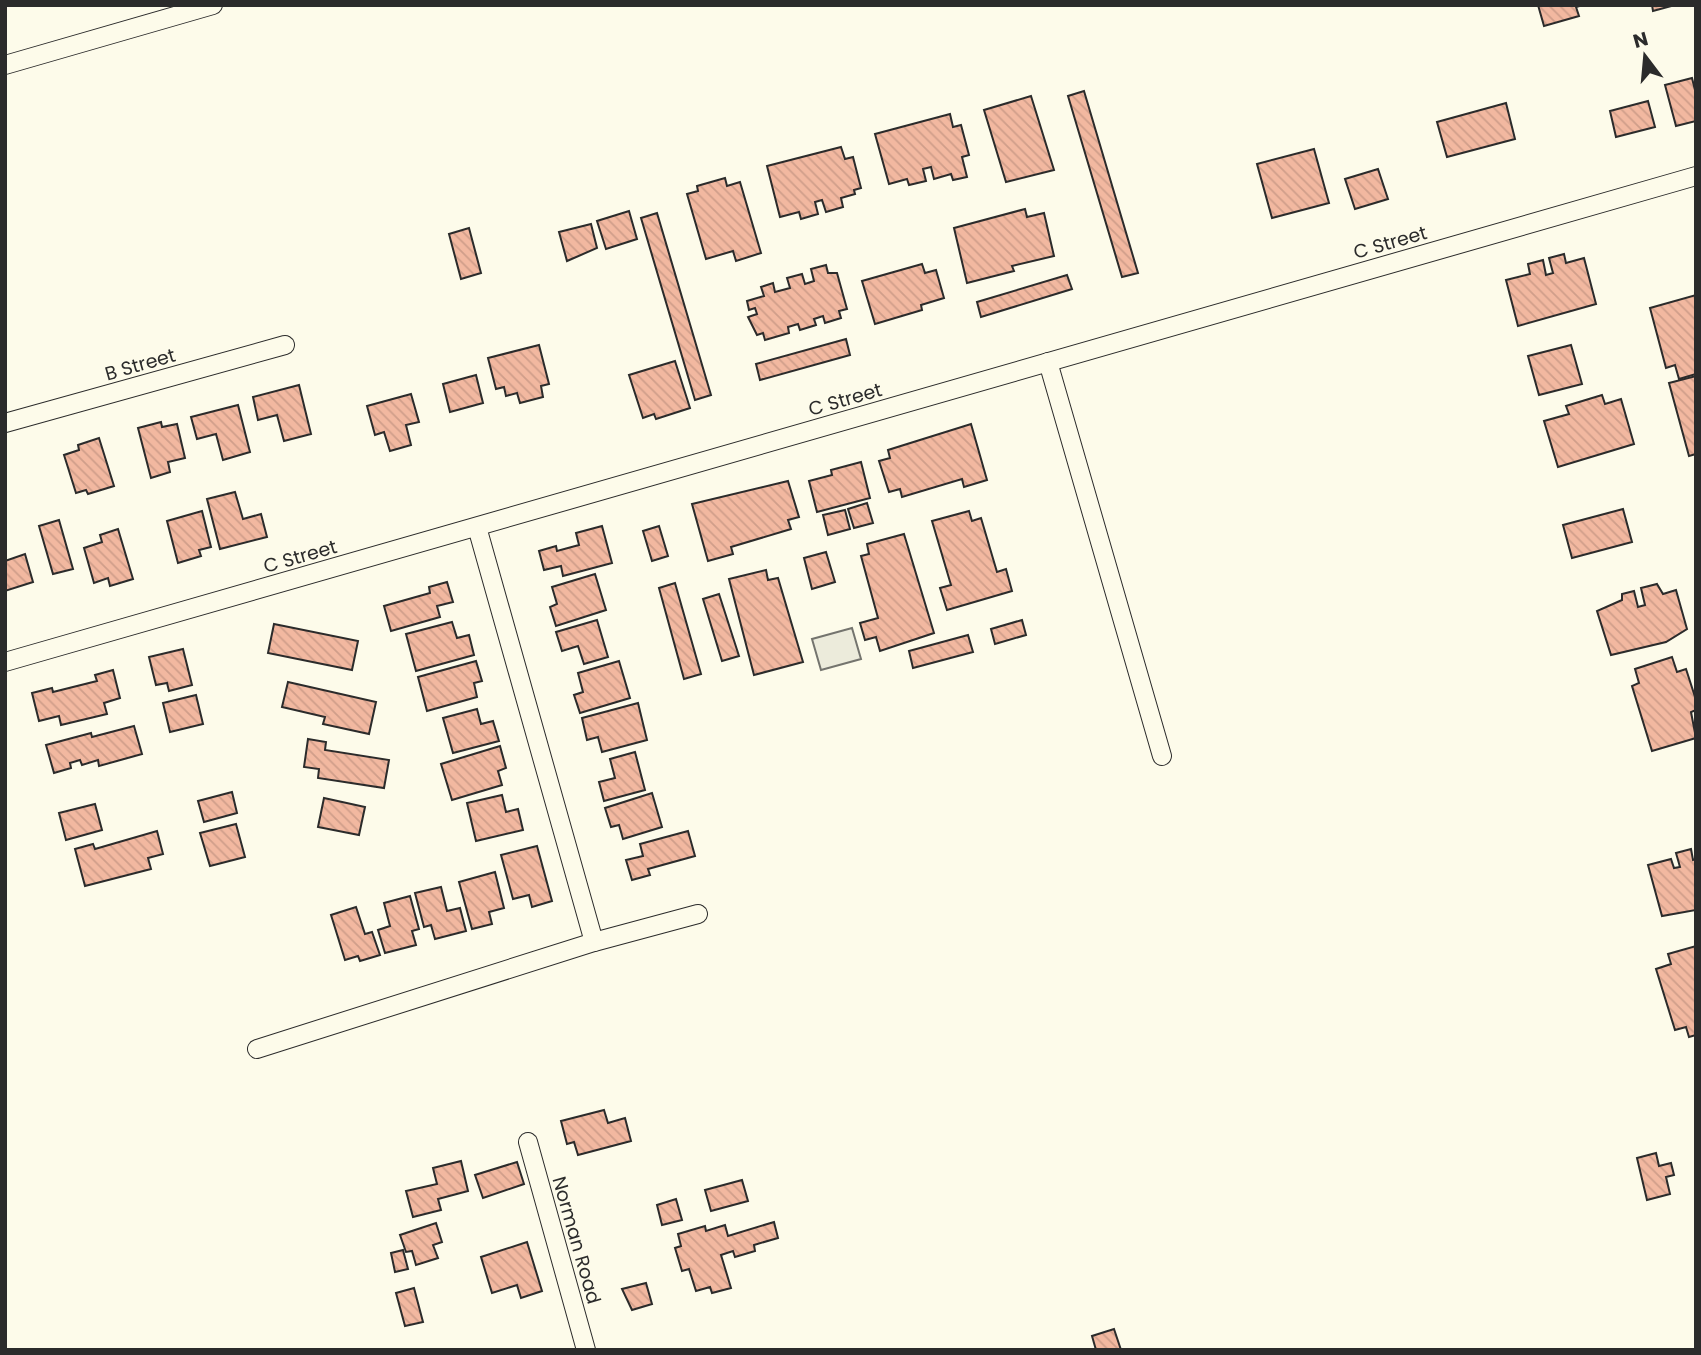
<svg xmlns="http://www.w3.org/2000/svg" width="1701" height="1355" viewBox="0 0 1701 1355" font-family="Poppins,sans-serif">
<style>
.grass{fill:#ecebdb;stroke:#74746e;stroke-width:2}
.building{fill:url(#building-back-hatch);stroke:#2b2b2b;stroke-width:2}
.lines{fill:none;stroke-linecap:round;stroke-linejoin:round}
.minor-casing{stroke:#2b2b2b;stroke-width:20}
.minor{stroke:#fdfbea;stroke-width:18}
.labels{text-anchor:middle;stroke-width:5;stroke-linejoin:round;paint-order:stroke}
.street-label{font-size:19px;fill:#2b2b2b;stroke:#fdfbea}
</style>
<defs>
<pattern id="building-back-hatch" width="6" height="6" patternUnits="userSpaceOnUse" patternTransform="scale(1.75)"><rect width="6" height="6" fill="#f2b8a0"/><path d="M-1 5l2 2M0 0l6 6M5-1l2 2" fill="none" stroke="#d09e8a"/></pattern>
</defs>
<rect width="100%" height="100%" fill="#fdfbea"/>
<!-- grass -->
<path class="grass" d="M852,628L861,659L821,670L812,639Z"/>
<!-- building -->
<g class="building">
<path d="M1538,5H1583L1576,7L1579,16L1544,26Z"/>
<path d="M1652,5H1675L1653,11Z"/>
<path d="M1692,78L1696,94V121L1676,126L1665,85Z"/>
<path d="M1084,91L1138,273L1122,277L1068,96Z"/>
<path d="M1031,96L1054,170L1006,182L984,110Z"/>
<path d="M1648,101L1655,127L1616,137L1610,111Z"/>
<path d="M1506,103L1515,139L1447,157L1437,122Z"/>
<path d="M950,114L953,127L961,125L969,155L962,157L967,177L953,180L951,174L934,179L931,167L923,169L926,181L909,185L907,179L889,184L875,134Z"/>
<path d="M841,147L845,159L853,157L861,188L854,190L855,194L841,198L843,207L826,212L822,200L815,202L818,214L801,219L799,212L780,217L767,166Z"/>
<path d="M1314,149L1329,203L1272,218L1257,164Z"/>
<path d="M1378,169L1388,199L1355,209L1345,179Z"/>
<path d="M725,178L727,186L740,182L761,253L736,261L733,251L706,259L687,194L698,191L697,186Z"/>
<path d="M1025,209L1027,217L1044,213L1054,256L1012,266L1014,271L967,283L954,228Z"/>
<path d="M629,211L637,239L606,249L597,221Z"/>
<path d="M657,213L711,395L695,400L641,218Z"/>
<path d="M591,224L597,248L567,261L559,232Z"/>
<path d="M469,228L481,273L461,279L449,234Z"/>
<path d="M1564,254L1566,263L1584,258L1596,304L1518,326L1506,280L1530,274L1528,264L1543,260L1546,275L1553,273L1549,258Z"/>
<path d="M922,264L925,273L936,270L944,298L921,305L922,310L875,324L862,281Z"/>
<path d="M826,265L828,273H837L847,309L839,311L841,318L825,323L823,316L814,319L816,325L800,330L798,324L788,327L789,333L765,340L763,333L757,335L748,317L757,314L755,308L749,310L747,301L764,296L761,287L773,283L775,292L790,288L787,278L802,274L805,284L814,281L811,269Z"/>
<path d="M1067,275L1072,289L981,317L977,302Z"/>
<path d="M1696,295V374L1679,379L1675,365L1666,368L1650,308Z"/>
<path d="M846,339L850,355L760,380L756,364Z"/>
<path d="M539,345L549,384L541,386L543,397L520,403L517,393L506,396L504,387L496,389L488,358Z"/>
<path d="M1571,345L1582,384L1539,395L1528,356Z"/>
<path d="M675,361L690,408L656,419L654,414L643,418L629,375Z"/>
<path d="M476,375L483,403L450,412L443,384Z"/>
<path d="M1696,376V454L1689,456L1669,383Z"/>
<path d="M299,385L311,434L284,441L277,415L258,420L253,397Z"/>
<path d="M411,394L419,422L406,425L411,445L390,451L384,432L375,435L367,406Z"/>
<path d="M1602,395L1605,404L1621,399L1634,444L1558,467L1544,421L1569,414L1566,406Z"/>
<path d="M238,405L250,452L223,460L216,434L197,439L191,417Z"/>
<path d="M161,422L162,427L177,424L185,458L168,462L170,472L151,478L138,428Z"/>
<path d="M971,424L987,480L964,487L962,479L902,497L900,489L889,492L879,461L890,458L888,450Z"/>
<path d="M99,438L114,486L88,494L86,490L76,493L64,455L79,450L78,445Z"/>
<path d="M861,462L870,498L817,512L809,481L832,475L831,470Z"/>
<path d="M788,481L799,517L788,520L791,529L731,547L733,554L708,561L692,504Z"/>
<path d="M235,492L243,519L261,514L267,537L220,549L207,499Z"/>
<path d="M867,503L873,523L854,528L848,509Z"/>
<path d="M1623,509L1632,542L1572,558L1563,525Z"/>
<path d="M845,510L850,529L828,535L823,515Z"/>
<path d="M202,511L211,547L199,550L201,556L178,563L167,521Z"/>
<path d="M969,511L972,521L981,518L997,572L1006,569L1012,591L947,610L940,588L951,585L932,521Z"/>
<path d="M59,520L73,569L53,574L39,526Z"/>
<path d="M602,526L612,563L563,576L561,566L544,570L539,551L556,546L557,551L579,545L576,533Z"/>
<path d="M659,526L668,556L652,561L643,531Z"/>
<path d="M118,529L133,579L110,586L108,578L94,583L84,548L102,542L100,535Z"/>
<path d="M904,534L934,633L880,651L876,637L865,640L860,623L878,618L861,556L869,554L867,544Z"/>
<path d="M826,552L835,582L812,589L804,558Z"/>
<path d="M25,554L33,582L5,591V561Z"/>
<path d="M766,570L768,580L778,578L803,662L754,675L729,579Z"/>
<path d="M595,574L606,610L556,626L550,607L557,604L552,587Z"/>
<path d="M447,582L453,602L437,606L440,617L391,631L384,606L430,593L429,587Z"/>
<path d="M675,583L701,674L684,679L659,588Z"/>
<path d="M1657,584L1663,594L1676,590L1687,629L1666,642L1611,655L1597,611L1622,600V594L1634,591L1638,607L1645,605L1641,588Z"/>
<path d="M719,594L739,656L722,661L703,599Z"/>
<path d="M597,620L608,657L584,664L578,646L562,651L556,632Z"/>
<path d="M1022,620L1026,635L995,644L991,629Z"/>
<path d="M452,622L457,638L469,635L474,655L416,671L406,634Z"/>
<path d="M274,624L358,641L352,670L268,653Z"/>
<path d="M968,635L973,652L913,668L909,651Z"/>
<path d="M183,649L192,685L169,691L167,683L156,685L149,657Z"/>
<path d="M1672,657L1677,672L1686,669L1696,700V710L1691,712L1696,738L1652,751L1632,686L1639,683L1635,669Z"/>
<path d="M476,661L482,681L474,683L477,697L427,711L418,677Z"/>
<path d="M619,661L630,698L580,713L574,695L583,692L578,673Z"/>
<path d="M113,670L120,698L104,703L107,714L61,725L59,716L39,721L32,693L52,688L53,692L97,681L95,675Z"/>
<path d="M288,682L376,702L369,734L323,724L325,717L282,707Z"/>
<path d="M196,695L203,724L170,732L163,703Z"/>
<path d="M638,703L647,740L602,752L598,737L587,740L582,718Z"/>
<path d="M477,709L481,724L493,721L499,741L453,753L443,718Z"/>
<path d="M134,726L142,754L99,766L98,760L82,765L80,760L70,763L71,768L54,773L46,745L91,733L92,737Z"/>
<path d="M308,739L326,742L325,750L389,760L384,788L318,778L319,769L304,767Z"/>
<path d="M500,746L506,768L498,771L502,785L452,800L441,764Z"/>
<path d="M635,752L645,790L604,801L599,782L615,778L610,759Z"/>
<path d="M232,792L237,813L204,822L198,801Z"/>
<path d="M652,793L662,827L623,839L619,825L611,827L605,808Z"/>
<path d="M502,795L506,812L518,809L523,830L476,841L467,803Z"/>
<path d="M324,798L365,807L359,835L318,827Z"/>
<path d="M95,804L102,830L66,840L59,813Z"/>
<path d="M236,824L245,857L210,866L200,833Z"/>
<path d="M157,831L163,854L148,858L151,869L85,886L75,849L93,844L95,849Z"/>
<path d="M688,831L695,856L648,869L650,875L632,880L626,860L643,856L640,844Z"/>
<path d="M537,846L552,901L532,907L529,895L513,899L501,855Z"/>
<path d="M1691,849L1693,860L1696,859V910L1662,916L1648,865L1671,859L1674,868L1680,867L1676,853Z"/>
<path d="M495,872L504,908L489,912L492,924L472,929L459,882Z"/>
<path d="M441,887L447,911L460,908L466,931L435,939L431,925L424,927L415,893Z"/>
<path d="M410,896L419,929L412,931L416,945L385,953L378,930L390,926L384,903Z"/>
<path d="M356,907L365,934L372,932L380,955L360,961L358,956L345,960L331,915Z"/>
<path d="M1696,946V1035L1689,1037L1686,1027L1675,1030L1656,969L1671,964L1668,954Z"/>
<path d="M604,1110L608,1123L625,1118L631,1141L578,1155L574,1142L567,1144L561,1121Z"/>
<path d="M1656,1153L1659,1166L1671,1163L1674,1175L1666,1177L1670,1194L1647,1200L1637,1158Z"/>
<path d="M461,1161L468,1191L438,1199L441,1210L413,1217L406,1191L437,1184L433,1168Z"/>
<path d="M517,1162L524,1184L483,1198L475,1175Z"/>
<path d="M742,1180L748,1201L711,1211L705,1190Z"/>
<path d="M676,1199L682,1220L662,1225L657,1205Z"/>
<path d="M774,1222L778,1238L754,1245L755,1251L735,1257L733,1251L721,1255L731,1288L712,1293L710,1287L696,1291L689,1269L682,1271L675,1248L681,1246L678,1234L705,1226L706,1231L725,1225L728,1236Z"/>
<path d="M436,1223L442,1242L433,1245L438,1258L416,1265L412,1251L406,1252L400,1235Z"/>
<path d="M527,1242L542,1291L521,1298L517,1285L492,1293L481,1257Z"/>
<path d="M403,1250L408,1269L395,1272L391,1253Z"/>
<path d="M646,1283L652,1304L632,1310L622,1289Z"/>
<path d="M414,1288L423,1322L405,1326L396,1293Z"/>
<path d="M1114,1329L1121,1350H1096L1092,1336Z"/>
</g>
<g class="lines">
<!-- minor casing -->
<g class="minor-casing">
<g id="minor">
<path d="M5,65L213,5"/>
<path d="M1048,362L1162,756"/>
<path d="M5,423L285,345"/>
<path d="M477,527L594,942"/>
<path d="M5,662L1696,176"/>
<path d="M257,1049L594,942L698,914"/>
<path d="M528,1142L586,1350"/>
</g>
</g>
<!-- minor -->
<use href="#minor" class="minor"/>
</g>
<g class="labels">
<!-- street labels -->
<g class="street-label">
<text transform="translate(1390 242) rotate(-16)" y="7">C Street</text>
<text transform="translate(140 364) rotate(-16)" y="7">B Street</text>
<text transform="translate(845 399) rotate(-16)" y="7">C Street</text>
<text transform="translate(300 556) rotate(-16)" y="7">C Street</text>
<text transform="translate(577 1240) rotate(74)" y="7">Norman Road</text>
</g>
</g>
<!-- border -->
<rect width="1701" height="1355" fill="none" stroke="#2b2b2b" stroke-width="14"/>
<!-- north arrow -->
<g transform="translate(1645 56) rotate(344)" stroke="#fdfbea" stroke-width="5" paint-order="stroke">
<path d="M0-5L12 26L0 18L-12 26Z" fill="#2b2b2b"/>
<text y="-10" font-size="19" font-weight="bold" text-anchor="middle" fill="#2b2b2b">N</text>
</g>
</svg>
